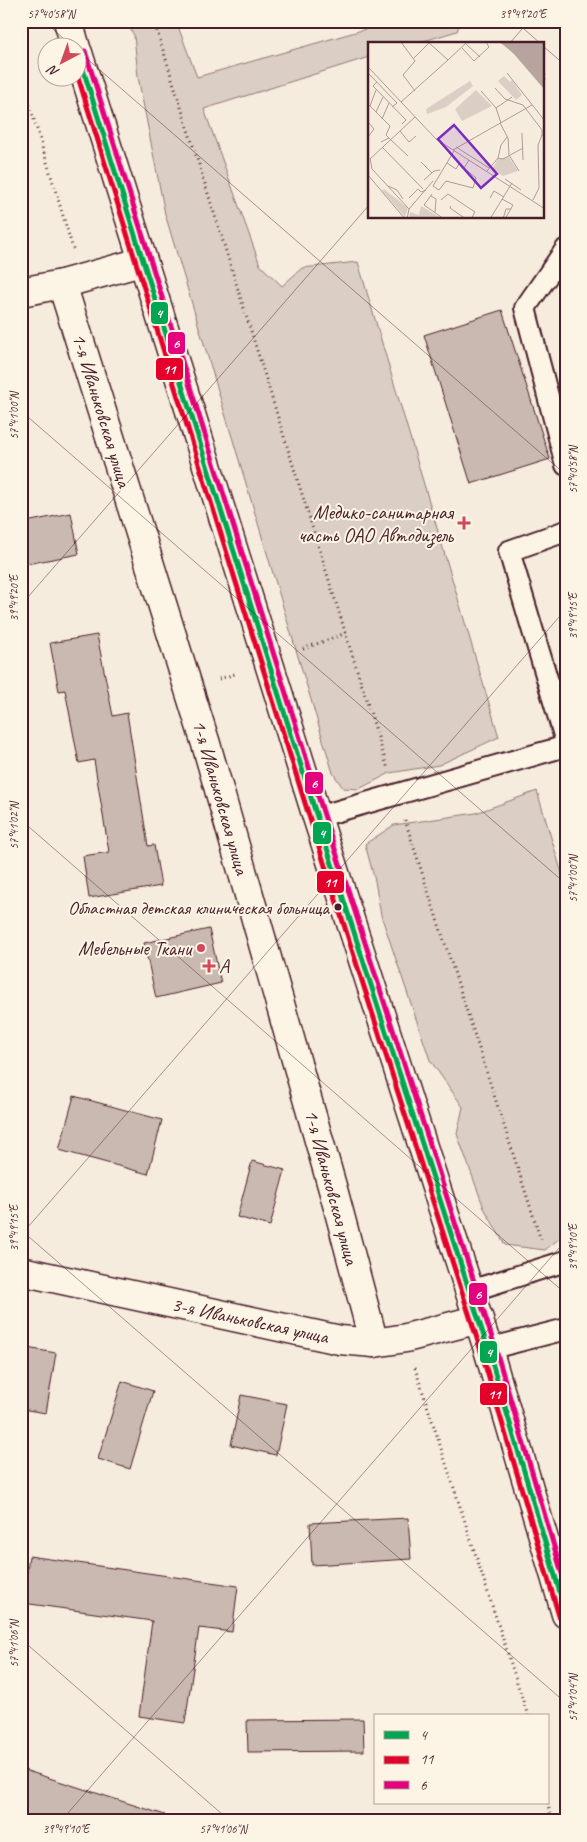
<svg xmlns="http://www.w3.org/2000/svg" width="587" height="1842" viewBox="0 0 587 1842" font-family="Caveat,sans-serif">
<style>
.green{fill:#dbcec4;stroke:#927678}
.building{fill:#cab9b1;stroke:#4a1f2b}
.lines{fill:none;stroke-linecap:round;stroke-linejoin:round}
.service-casing{stroke:#4a1f2b;stroke-width:24}
.minor-casing{stroke:#4a1f2b;stroke-width:31}
.primary-casing{stroke:#4a1f2b;stroke-width:31}
.path{stroke:#4a1f2b;stroke-width:3;stroke-dasharray:1 4;stroke-linecap:butt}
.service{stroke:#fcf5e5;stroke-width:20}
.minor{stroke:#fcf5e5;stroke-width:28}
.primary{stroke:#fcf5e5;stroke-width:28}
.bus-1-casing{stroke:#fcf5e5;stroke-width:9}
.bus-2-casing{stroke:#fcf5e5;stroke-width:9}
.bus-3-casing{stroke:#fcf5e5;stroke-width:9}
.bus-1{stroke:#00a651;stroke-width:5}
.bus-2{stroke:#e4002b;stroke-width:5}
.bus-3{stroke:#e5007d;stroke-width:5}
.ticks{fill:none;stroke:#4a1f2b;stroke-width:1;stroke-opacity:0.45}
.poi-dot{fill:#d1495b;stroke:#fcf5e5;stroke-width:2}
.bus-dot{fill:#4a1f2b;stroke:#fcf5e5;stroke-width:2}
.labels{text-anchor:middle;stroke-width:4;stroke-linejoin:round;paint-order:stroke}
.bus-label{font-size:19px;fill:#4a1f2b;stroke:#fcf5e5;text-anchor:end}
.street-label{font-size:20px;fill:#4a1f2b;stroke:#fcf5e5}
.poi-label{font-size:20px;fill:#4a1f2b;stroke:#fcf5e5;text-anchor:end}
.inset-river{fill:none;stroke:#b8a39e;stroke-width:2.5}
.inset-road{fill:none;stroke:#b19a96;stroke-width:1}
.view{fill:#7b2cbf;fill-opacity:0.15;stroke:#7b2cbf;stroke-width:2.5}
.inset-edge{fill:none;stroke:#4a1f2b;stroke-width:2.5}
.line-badge{stroke:#fcf5e5;stroke-width:2}
.badge-label{font-size:14px;text-anchor:middle;font-weight:bold;fill:#fff}
.neatline{fill:none;stroke:#4a1f2b;stroke-width:2}
.ticks-label{font-size:12px;text-anchor:middle;fill:#4a1f2b}
</style>
<rect width="100%" height="100%" fill="#f5ecde"/>
<filter id="ink" filterUnits="userSpaceOnUse"><feTurbulence type="fractalNoise" baseFrequency=".02" numOctaves="2"/><feDisplacementMap in="SourceGraphic" scale="10" xChannelSelector="R" yChannelSelector="G"/><feConvolveMatrix kernelMatrix="1 2 1 2 8 2 1 2 1" color-interpolation-filters="sRGB"/></filter>
<g filter="url(#ink)">
<!-- green -->
<g class="green">
<path d="M125,21H176L197,77L394,21H461L457,31L414,44H370L369,57L204,109L260,265L282,286L302,268L358,262L499,737L439,765L390,773L359,789L343,788L333,773L165,214L138,77L134,35Z"/>
<path d="M537,791L566,887V1233L545,1250L505,1245L484,1208L457,1134L463,1107L430,1060L381,915L375,881L365,844L394,825L476,813Z"/>
</g>
<!-- building -->
<g class="building">
<path d="M502,310L550,459L471,484L424,335Z"/>
<path d="M71,513L79,554L21,565V523Z"/>
<path d="M97,635L113,716L127,713L148,846L154,845L161,886L89,898L83,856L109,852L94,760L79,763L65,690L59,691L50,643Z"/>
<path d="M209,929L221,983L156,998L144,943Z"/>
<path d="M74,1096L162,1120L148,1174L59,1150Z"/>
<path d="M252,1161L285,1170L270,1226L237,1217Z"/>
<path d="M21,1347L56,1353L46,1413L21,1409Z"/>
<path d="M122,1381L153,1391L130,1469L98,1459Z"/>
<path d="M241,1395L287,1404L276,1455L231,1445Z"/>
<path d="M408,1518L411,1559L312,1565L310,1523Z"/>
<path d="M29,1556L238,1586L232,1632L199,1628L185,1723L139,1716L152,1621L23,1603Z"/>
<path d="M363,1719L364,1751L248,1752L247,1720Z"/>
<path d="M21,1769L165,1815L164,1821H21Z"/>
</g>
<g class="lines">
<!-- service casing -->
<g class="service-casing">
<g id="service">
<path d="M566,249L525,308L566,465"/>
<path d="M566,531L509,551L566,742"/>
<path d="M317,817L566,746"/>
<path d="M470,1291L566,1261"/>
<path d="M488,1349L566,1329"/>
</g>
</g>
<!-- minor casing -->
<g class="minor-casing">
<g id="minor">
<path d="M62,284L206,744L334,1193L374,1343"/>
<path d="M21,292L62,284L141,262"/>
<path d="M21,1271L340,1340L374,1343L406,1338L479,1319"/>
</g>
</g>
<!-- primary casing -->
<g class="primary-casing">
<g id="primary">
<path d="M68,21L76,48"/>
<path d="M78,53L317,817L488,1349L566,1614"/>
</g>
</g>
<!-- path -->
<g class="path">
<path d="M154,21L388,769"/>
<path d="M21,76L73,249"/>
<path d="M303,649L346,633"/>
<path d="M219,679L235,674"/>
<path d="M405,820L541,1240"/>
<path d="M415,1368L528,1716"/>
<path d="M548,1803L551,1821"/>
</g>
<!-- service -->
<use href="#service" class="service"/>
<!-- minor -->
<use href="#minor" class="minor"/>
<!-- primary -->
<use href="#primary" class="primary"/>
<!-- bus-1 casing -->
<g class="bus-1-casing">
<path id="bus-1" d="M78,53L317,817L488,1349L566,1613"/>
</g>
<!-- bus-2 casing -->
<g class="bus-2-casing">
<path id="bus-2" d="M78,77L310,819L481,1351L559,1616"/>
</g>
<!-- bus-3 casing -->
<g class="bus-3-casing">
<path id="bus-3" d="M85,51L324,815L495,1347L566,1587"/>
</g>
<!-- bus-1 -->
<use href="#bus-1" class="bus-1"/>
<!-- bus-2 -->
<use href="#bus-2" class="bus-2"/>
<!-- bus-3 -->
<use href="#bus-3" class="bus-3"/>
</g>
</g>
<!-- ticks -->
<path class="ticks" d="M44,21L74,48M515,21L541,44M509,44L529,21M543,46L566,66M78,51L566,475M21,411L566,884M21,605L370,204M21,820L566,1294M21,1230L566,1703M21,1235L566,609M21,1639L230,1821M61,1821L566,1240"/>
<!-- markers -->
<g class="poi-dot">
<path d="M461.5 515.5h5v5h5v5h-5v5h-5v-5h-5v-5h5z"/>
<circle cx="201" cy="948" r="5"/>
<path d="M206.5 958.5h5v5h5v5h-5v5h-5v-5h-5v-5h5z"/>
</g>
<circle class="bus-dot" cx="338" cy="907" r="4.5"/>
<g class="labels">
<!-- bus labels -->
<g class="bus-label">
<text x="329" y="914">Областная детская клиническая больница</text>
</g>
<!-- street labels -->
<g class="street-label">
<text transform="translate(102 410) rotate(73)" y="7">1-я Иваньковская улица</text>
<text transform="translate(221 797) rotate(74)" y="7">1-я Иваньковская улица</text>
<text transform="translate(332 1187) rotate(75)" y="7">1-я Иваньковская улица</text>
<text transform="translate(250 1320) rotate(12)" y="7">3-я Иваньковская улица</text>
</g>
<!-- poi labels -->
<g class="poi-label">
<text x="453" y="519">Медико-санитарная<tspan x="453" dy="23">часть ОАО Автодизель</tspan></text>
<text x="191" y="955">Мебельные Ткани</text>
<text x="219" y="973" text-anchor="start">А</text>
</g>
</g>
<!-- overview -->
<g transform="translate(368 42)">
<rect width="176" height="176" fill="#f5ecde"/>
<path d="M136,34L142,40L144,38L154,53L148,58L130,39ZM102,39L105,44L78,65L59,72L58,67ZM108,48L124,64L94,79L87,67ZM141,115L150,129L135,134L124,127L130,117ZM16,147L40,166L37,175L14,149ZM53,164L73,176H41L42,170L51,173Z" fill="#dbcec4"/>
<path d="M132,0H176V47L146,12Z" fill="#b8a39e"/>
<path class="inset-river" d="M133,0L149,10L177,38M145,6L177,33"/>
<path class="inset-road" d="M33,0L47,19L35,33L47,49M98,2L112,15M94,6L106,19L121,5L118,0M46,16L61,1M80,18L99,0M0,25L68,97L177,167M0,31L29,61L24,65M139,31L177,79M9,40L5,44L38,78L34,82M127,46L137,57L155,63L174,88V94M113,49L128,66L133,81M33,60L80,18L60,0M0,62L22,84L18,93L21,96M2,64L8,48M128,66L144,55M8,70L15,55M14,77L21,61M0,80L6,87L0,95M132,81L140,96L141,113L151,129M32,89L41,100L48,94M154,91L155,118M13,100L21,96L40,114M14,105L55,147M88,105L121,126M85,108L164,63M86,109L65,144L71,148L78,139L105,146L108,136L96,126L101,118M2,116L4,127L41,167M130,116L135,117L155,106M2,117L47,75M53,120L64,131M79,121L88,127L91,122L96,126M119,129L130,116L133,103L139,95M0,133L37,177M137,137L153,148M56,138L66,129L72,128M20,144L29,148L35,157M64,152L56,163L76,177M63,154L68,157L67,170M41,156L50,147L53,150L58,148M122,156L126,149L136,155M134,157L145,163L137,177M73,158L80,152L107,170L103,177M165,158L171,146L170,103L174,93M83,164L82,166L98,177M39,177L41,167L65,139M122,177L144,141M135,177L138,167H143"/>
<path class="view" d="M86,83L129,132L113,146L70,97Z"/>
<rect width="176" height="176" class="inset-edge"/>
</g>
<g class="line-badge">
<rect x="150" y="301" width="19" height="24" rx="5" fill="#00a651"/>
<rect x="167" y="331" width="19" height="24" rx="5" fill="#e5007d"/>
<rect x="155" y="357" width="29" height="24" rx="5" fill="#e4002b"/>
<rect x="304" y="771" width="20" height="24" rx="5" fill="#e5007d"/>
<rect x="312" y="821" width="20" height="24" rx="5" fill="#00a651"/>
<rect x="316" y="870" width="29" height="24" rx="5" fill="#e4002b"/>
<rect x="468" y="1282" width="20" height="24" rx="5" fill="#e5007d"/>
<rect x="479" y="1340" width="19" height="24" rx="5" fill="#00a651"/>
<rect x="479" y="1382" width="29" height="24" rx="5" fill="#e4002b"/>
</g>
<g class="badge-label">
<text x="159" y="318">4</text>
<text x="176" y="348">6</text>
<text x="169" y="374">11</text>
<text x="314" y="788">6</text>
<text x="322" y="838">4</text>
<text x="330" y="887">11</text>
<text x="478" y="1299">6</text>
<text x="489" y="1357">4</text>
<text x="494" y="1399">11</text>
</g>
<!-- margin -->
<rect width="587" height="1842" fill="none" stroke="#fcf5e5" stroke-width="55"/>
<!-- legend -->
<rect x="374" y="1714" width="175" height="90" fill="#fcf5e5" stroke="#b59f9b"/>
<rect x="384" y="1731" width="25" height="8" fill="#00a651" stroke="#b59f9b"/>
<text x="420" y="1740" font-size="15" fill="#4a1f2b">4</text>
<rect x="384" y="1756" width="25" height="8" fill="#e4002b" stroke="#b59f9b"/>
<text x="420" y="1764" font-size="15" fill="#4a1f2b">11</text>
<rect x="384" y="1781" width="25" height="8" fill="#e5007d" stroke="#b59f9b"/>
<text x="420" y="1790" font-size="15" fill="#4a1f2b">6</text>
<!-- north arrow -->
<g transform="translate(62 62) rotate(221)"><circle r="24" fill="#fcf5e5" stroke="#b59f9b"/>
<path d="M0-4L9 19L0 12L-9 19Z" fill="#d1495b"/>
<text y="-8" font-size="14" font-weight="bold" text-anchor="middle" fill="#4a1f2b">N</text>
</g>
<rect x="28" y="28" width="532" height="1786" class="neatline"/>
<g class="ticks-label">
<text x="51" y="18">57°40'58"N</text>
<text x="523" y="18">39°49'20"E</text>
<text transform="translate(14 416) rotate(-90)" y="4">57°41'00"N</text>
<text transform="translate(573 470) rotate(-90)" y="4">57°40'58"N</text>
<text transform="translate(14 598) rotate(-90)" y="4">39°49'20"E</text>
<text transform="translate(573 616) rotate(-90)" y="4">39°49'15"E</text>
<text transform="translate(14 826) rotate(-90)" y="4">57°41'02"N</text>
<text transform="translate(573 879) rotate(-90)" y="4">57°41'00"N</text>
<text transform="translate(14 1228) rotate(-90)" y="4">39°49'15"E</text>
<text transform="translate(573 1247) rotate(-90)" y="4">39°49'10"E</text>
<text transform="translate(14 1644) rotate(-90)" y="4">57°41'06"N</text>
<text transform="translate(573 1698) rotate(-90)" y="4">57°41'04"N</text>
<text x="66" y="1833">39°49'10"E</text>
<text x="223" y="1833">57°41'06"N</text>
</g>
</svg>
